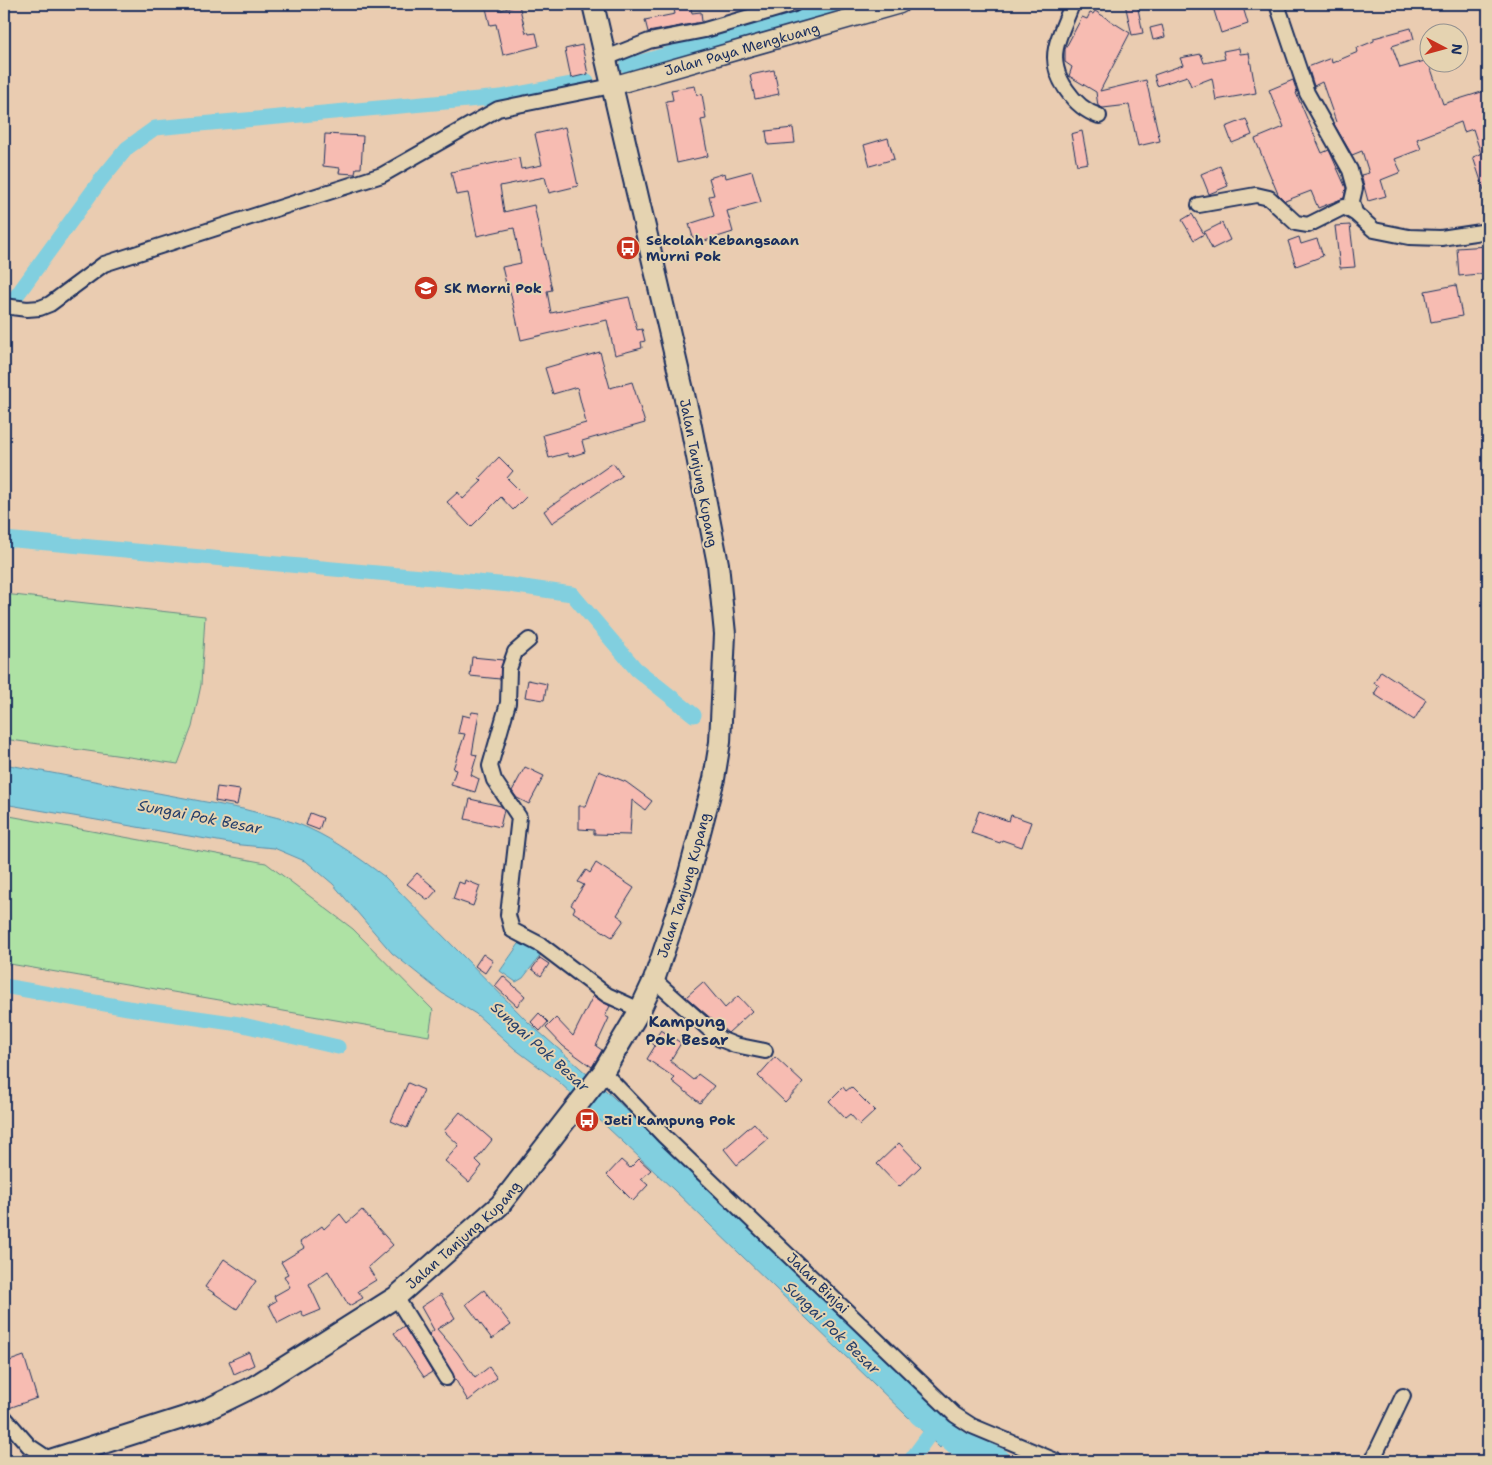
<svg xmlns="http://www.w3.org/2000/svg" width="1492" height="1465" viewBox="0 0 1492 1465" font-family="'Shantell Sans',sans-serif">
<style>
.green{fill:#aee2a4;stroke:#648881}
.water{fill:#81cfdf;stroke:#588fab}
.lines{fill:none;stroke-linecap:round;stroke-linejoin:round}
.canal{stroke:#81cfdf;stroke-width:15}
.river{stroke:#81cfdf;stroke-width:26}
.building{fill:#f7bcb2;stroke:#1b2f5e}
.minor-casing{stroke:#1b2f5e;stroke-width:18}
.tertiary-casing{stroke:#1b2f5e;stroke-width:21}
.secondary-casing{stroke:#1b2f5e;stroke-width:24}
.minor{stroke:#e5d3b1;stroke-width:14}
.tertiary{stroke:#e5d3b1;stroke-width:18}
.secondary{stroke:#e5d3b1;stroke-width:20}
.labels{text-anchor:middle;stroke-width:4;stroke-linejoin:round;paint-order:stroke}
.street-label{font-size:14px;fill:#1b2f5e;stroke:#e5d3b1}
.poi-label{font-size:14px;font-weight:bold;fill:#1b2f5e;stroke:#e5d3b1;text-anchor:start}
.water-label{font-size:15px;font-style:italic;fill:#253f6b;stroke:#e5d3b1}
.quarter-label{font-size:16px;font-weight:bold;fill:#1b2f5e;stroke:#e5d3b1}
</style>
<rect width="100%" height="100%" fill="#eaccb1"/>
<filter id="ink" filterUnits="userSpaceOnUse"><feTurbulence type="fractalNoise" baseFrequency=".02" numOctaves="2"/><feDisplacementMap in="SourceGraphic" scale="10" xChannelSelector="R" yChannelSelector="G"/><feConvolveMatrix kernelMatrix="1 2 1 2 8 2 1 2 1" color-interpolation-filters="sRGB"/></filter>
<g filter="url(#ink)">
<!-- green -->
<g class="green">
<path d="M4,594L205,616L201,685L192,727L178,764L4,739Z"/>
<path d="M4,815L266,863L353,929L433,1010L429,1036L4,963Z"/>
</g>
<!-- water -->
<g class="water">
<path d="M4,764L243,809C265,815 289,819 310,829C336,841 362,860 385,877L529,1023L613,1097L957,1425L940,1448L673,1189L559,1082L515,1049L476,1014L442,993L392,953L333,884L307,862L274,848L241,845L4,804Z"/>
<path d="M521,941L540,954V956L523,978L516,982L500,971Z"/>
</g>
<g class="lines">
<!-- canal -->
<g class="canal">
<path d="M627,66L845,4"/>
<path d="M4,313L100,181L127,148L155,128L501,97L587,81"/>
<path d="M4,539L510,585L572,594L636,669L694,715"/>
<path d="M4,986L128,1008L239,1024L338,1047"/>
<path d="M910,1461L936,1426"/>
</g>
<!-- river -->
<path class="river" d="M921,1413L957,1443L998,1461"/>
</g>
<!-- building -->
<g class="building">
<path d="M485,4H500L501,10L519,5L526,33L528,32L529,34L536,33L539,46L503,55L496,24L490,25Z"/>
<path d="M673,4H690L692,13L701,12L702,22L648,32L645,20L675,14Z"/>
<path d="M1125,4H1137L1143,33L1132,35Z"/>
<path d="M1212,4H1242L1248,24L1221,33Z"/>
<path d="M1095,11L1130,33L1100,91L1146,80L1160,141L1138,146L1129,105L1103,108L1098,106L1096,92L1069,76L1072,67L1065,62V49L1082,17L1087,19L1090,13L1093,14Z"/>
<path d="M1162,25L1165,37L1153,40L1150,28Z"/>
<path d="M1411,28L1414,39L1392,46L1400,68L1428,60L1443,104L1488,90V196H1486L1473,157L1481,154L1473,129L1464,132L1461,122L1417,139L1421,149L1395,159L1401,172L1381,180L1386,196L1368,201L1361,175L1369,173L1362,151L1352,155L1334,124L1336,122L1322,82L1314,86L1308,67L1331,58L1332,63L1358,52L1357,48L1374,41V38Z"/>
<path d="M582,45L588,74L571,78L565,49Z"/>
<path d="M1239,48L1240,54L1249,53L1256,93L1216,100L1212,78L1191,86L1187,76L1157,86L1154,75L1183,65L1180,58L1201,54L1204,63L1225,59L1223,51Z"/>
<path d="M774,70L779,94L755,99L750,75Z"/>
<path d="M1293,80L1297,92L1296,93L1322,153L1329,150L1346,188L1344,198L1318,208L1311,191L1285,201L1278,194L1255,139L1284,127L1269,90Z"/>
<path d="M695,86L697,95L702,94L706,119L701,120L708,156L677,163L666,101L673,100L671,90Z"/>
<path d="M1246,119L1252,135L1232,143L1226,127Z"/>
<path d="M565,127L578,186L549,193L545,177L500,186L504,212L534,205L552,290L547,291L551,313L629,297L637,330L642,329L645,341L641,342L642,348L615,355L607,320L521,340L510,291L508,292L502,267L521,263L514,228L477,236L468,193L456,195L451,172L519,158L521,169L542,165L535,134Z"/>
<path d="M793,128L795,143L768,145L766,131Z"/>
<path d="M1082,131L1088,163L1077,165L1071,134Z"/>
<path d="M325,134L363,136L361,168H356L355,174L339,173L340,168L323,166Z"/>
<path d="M888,138L894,159L870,166L864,145Z"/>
<path d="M1220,166L1228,186L1209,194L1201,174Z"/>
<path d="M752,171L761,202L727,211L733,232L695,244L689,224L714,216L709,196L714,195L709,178L725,173L726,178Z"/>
<path d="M1192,214L1204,234L1194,240L1182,220Z"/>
<path d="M1222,223L1230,240L1212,249L1204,232Z"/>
<path d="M1350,225L1355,267L1340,268L1335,226Z"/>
<path d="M1299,237L1301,244L1317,239L1323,256L1296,266L1288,241Z"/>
<path d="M1488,246V273L1459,276L1457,248Z"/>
<path d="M1456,285L1462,316L1431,322L1425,291Z"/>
<path d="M600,352L610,388L632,382L645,423L582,441L585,452L569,457L567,453L549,458L543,435L586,423L577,387L553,394L545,368Z"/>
<path d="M499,457L513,471L507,478L526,497L513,510L501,497L471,527L447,502L458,492L463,499L482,481L479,478Z"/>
<path d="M613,463L622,476L552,523L544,511Z"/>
<path d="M472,657L503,660L500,679L470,676Z"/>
<path d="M1381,671L1426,700L1414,720L1374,694L1379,686L1374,683Z"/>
<path d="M528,680L547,684L544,700L525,697Z"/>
<path d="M472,712L479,713L472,754L477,755L471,775L479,779L475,792L451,785L456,770L453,769L465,734L458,733L462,715L470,717Z"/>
<path d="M525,767L544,776L529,804L517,798L512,791Z"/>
<path d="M599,771L626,782L652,801L645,810L632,800L630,835L594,834V830L579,829V806H586Z"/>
<path d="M217,787L240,790L237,805L215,801Z"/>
<path d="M470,799L501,806L504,810L500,827L465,819Z"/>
<path d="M979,811L1009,821L1011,815L1031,822L1022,847L1002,840L1000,843L971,833Z"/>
<path d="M310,813L323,818L319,830L306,825Z"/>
<path d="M596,863L634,888L617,915L624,920L612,937L573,912L575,908L571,905L584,885L578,882L586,870L590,873Z"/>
<path d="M417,873L437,890L428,900L407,884Z"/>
<path d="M465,880L480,886L473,906L453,899L459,882L464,884Z"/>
<path d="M483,954L493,961L485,973L475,966Z"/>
<path d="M540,958L549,964L541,976L532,969Z"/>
<path d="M503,976L525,996L517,1006L495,986Z"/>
<path d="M703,982L725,1008L738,996L752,1011L728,1033L686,997Z"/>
<path d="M593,996L610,1006L605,1016L609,1018L596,1046L602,1050L592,1067L563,1046L546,1028L556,1018L573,1036Z"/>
<path d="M539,1013L548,1022L540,1031L531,1022Z"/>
<path d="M661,1030L681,1043L670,1061L694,1080L698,1074L714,1086L700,1103L672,1081L675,1078L647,1059L655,1046L652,1043Z"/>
<path d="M775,1057L803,1083L785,1102L758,1076Z"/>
<path d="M408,1083L424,1090L407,1128L391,1121Z"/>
<path d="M843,1087L846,1091L851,1087L875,1111L860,1125L850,1114L845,1118L829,1101Z"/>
<path d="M460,1112L492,1140L476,1160L482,1166L469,1182L445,1161L459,1145L444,1131Z"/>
<path d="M754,1123L768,1139L737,1165L724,1149Z"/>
<path d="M899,1143L921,1166L899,1187L877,1164Z"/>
<path d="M639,1159L651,1170L641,1179L648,1185L633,1201L607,1175L621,1160L630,1168Z"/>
<path d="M362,1210L393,1245L368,1267L376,1280L358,1291L363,1298L349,1306L328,1271L309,1284L321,1310L304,1317L301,1311L278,1323L269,1305L276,1301L274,1296L290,1287L284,1276L288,1274L281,1262L304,1248L300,1242L322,1226L324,1229L340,1214L347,1223Z"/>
<path d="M224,1259L256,1281L237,1309L205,1287Z"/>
<path d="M484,1290L511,1325L492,1339L466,1304Z"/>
<path d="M441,1294L455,1318L437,1329L457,1352L475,1378L489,1367L497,1378L468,1401L429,1334L434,1330L421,1307Z"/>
<path d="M404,1326L432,1372L424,1377L394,1333Z"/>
<path d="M249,1352L254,1365L234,1374L229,1361Z"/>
<path d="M24,1356L37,1398L9,1408L4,1391V1363Z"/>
</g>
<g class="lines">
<!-- minor casing -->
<g class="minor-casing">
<g id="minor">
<path d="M1072,4C1067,19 1059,33 1056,48C1050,76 1075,108 1099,116"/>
<path d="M1277,4L1307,93L1350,170L1355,188L1352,201L1355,213L1374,230L1409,237L1441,238L1488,231"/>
<path d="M606,58L649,41L705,30L794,4"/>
<path d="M1199,205L1256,195L1269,198L1296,223L1308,225L1344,207L1355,213"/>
<path d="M4,306L27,309L40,308L50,304L104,264L382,175L498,109L612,86"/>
<path d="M529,640L515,652L509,669L508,703L490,766L494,780L519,817L508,915L512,930L541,945L607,995L640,1010"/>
<path d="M654,980L720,1039L735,1045L765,1051"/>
<path d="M603,1072L664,1136L955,1415L972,1426L1056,1461"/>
<path d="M396,1297L446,1378"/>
<path d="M4,1417L29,1446L50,1460"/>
<path d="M1372,1461L1403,1396"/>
</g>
</g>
<!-- tertiary casing -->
<g class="tertiary-casing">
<g id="tertiary">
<path id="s1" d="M612,86L900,4"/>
</g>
</g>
<!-- secondary casing -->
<g class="secondary-casing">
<g id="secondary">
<path id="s2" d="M47,1461L204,1411L255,1386L396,1297L500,1205L603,1072L640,1010L654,980L686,885L714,779L720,742L725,634L718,564L689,416L593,4"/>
</g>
</g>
<!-- minor -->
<use href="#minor" class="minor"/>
<!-- tertiary -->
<use href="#tertiary" class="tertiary"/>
<!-- secondary -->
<use href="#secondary" class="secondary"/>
</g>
</g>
<!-- icons -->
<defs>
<g id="bus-disc" transform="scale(1.25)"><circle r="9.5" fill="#c8321e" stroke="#e5d3b1"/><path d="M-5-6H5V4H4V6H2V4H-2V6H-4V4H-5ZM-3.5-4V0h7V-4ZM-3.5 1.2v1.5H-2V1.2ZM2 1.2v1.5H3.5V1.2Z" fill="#fff"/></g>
<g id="school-disc" transform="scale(1.25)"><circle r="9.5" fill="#c8321e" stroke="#e5d3b1"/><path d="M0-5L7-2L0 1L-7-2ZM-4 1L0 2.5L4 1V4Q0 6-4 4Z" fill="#fff"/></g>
</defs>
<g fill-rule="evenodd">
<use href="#bus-disc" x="628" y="248"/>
<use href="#school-disc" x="426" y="288"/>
<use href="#bus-disc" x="587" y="1120"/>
</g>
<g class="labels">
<!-- street labels -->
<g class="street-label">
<text dy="5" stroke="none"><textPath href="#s1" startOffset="135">Jalan Paya Mengkuang</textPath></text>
<text transform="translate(699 473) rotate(79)" y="5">Jalan Tanjung Kupang</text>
<text dy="5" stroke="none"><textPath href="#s2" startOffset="900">Jalan Tanjung Kupang</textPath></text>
<text dy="5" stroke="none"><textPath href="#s2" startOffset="480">Jalan Tanjung Kupang</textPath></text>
<text transform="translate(818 1283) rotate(44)" y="5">Jalan Binjai</text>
</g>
<!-- poi labels -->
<g class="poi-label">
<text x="646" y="245">Sekolah Kebangsaan<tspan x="646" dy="16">Murni Pok</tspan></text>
<text x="444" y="293">SK Morni Pok</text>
<text x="604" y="1125">Jeti Kampung Pok</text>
</g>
<!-- water labels -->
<g class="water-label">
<text transform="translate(200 817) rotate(11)" y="5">Sungai Pok Besar</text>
<text transform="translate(540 1047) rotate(42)" y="5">Sungai Pok Besar</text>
<text transform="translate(832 1328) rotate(44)" y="5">Sungai Pok Besar</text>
</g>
<!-- quarter labels -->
<g class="quarter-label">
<text x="687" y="1027">Kampung<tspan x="687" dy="18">Pok Besar</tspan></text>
</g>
</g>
<!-- margin -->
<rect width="1492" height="1465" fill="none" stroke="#e5d3b1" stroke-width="20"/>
<rect x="10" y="10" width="1472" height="1445" fill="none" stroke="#1b2f5e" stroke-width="2" filter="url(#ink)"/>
<!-- north arrow -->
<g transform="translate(1444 48) rotate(96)"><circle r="24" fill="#e5d3b1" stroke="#949190"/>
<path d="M0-4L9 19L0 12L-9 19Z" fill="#c8321e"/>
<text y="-8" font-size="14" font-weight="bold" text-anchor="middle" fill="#1b2f5e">N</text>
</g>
</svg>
